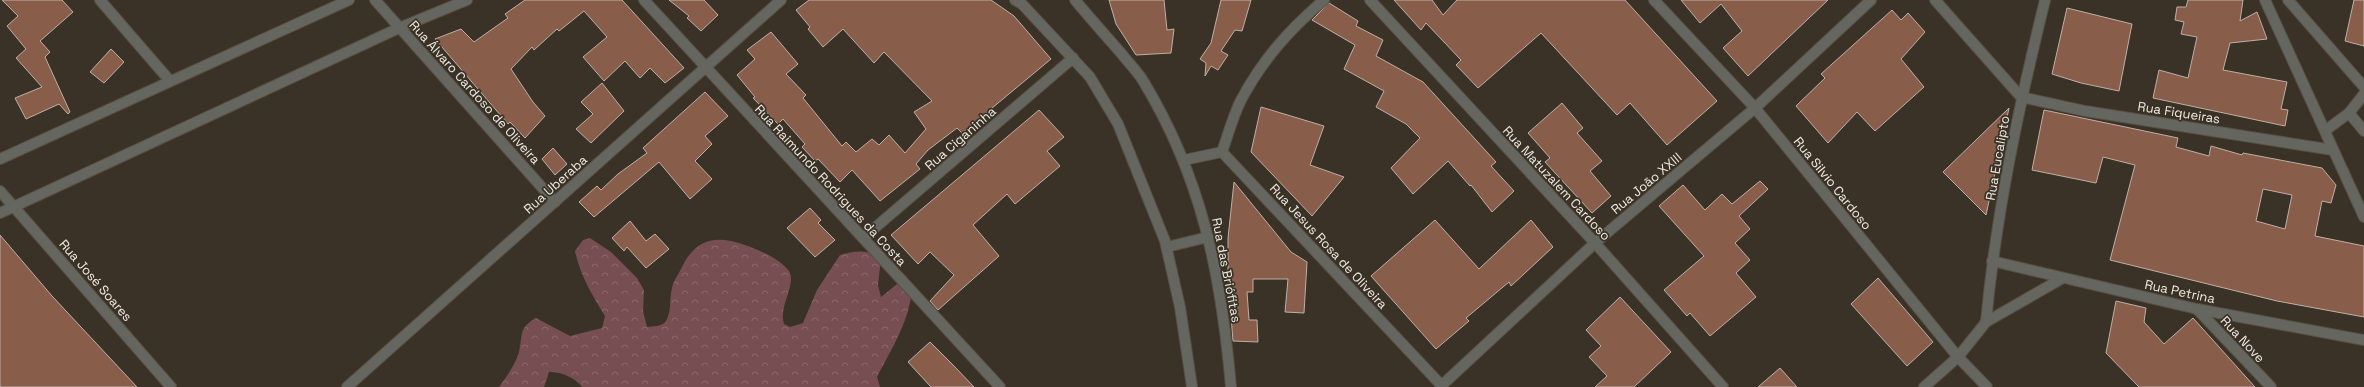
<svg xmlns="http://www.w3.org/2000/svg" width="2364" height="387" viewBox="0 0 2364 387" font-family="'Space Grotesk',sans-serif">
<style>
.forest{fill:url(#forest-crowns)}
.building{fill:#885d4a;stroke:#c0afa7;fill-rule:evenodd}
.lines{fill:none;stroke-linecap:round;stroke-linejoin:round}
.minor-casing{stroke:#574f44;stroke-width:12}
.minor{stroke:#65665f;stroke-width:10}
.labels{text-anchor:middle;stroke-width:3.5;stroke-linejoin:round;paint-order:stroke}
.street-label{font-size:13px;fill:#efeae2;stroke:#3a3226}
</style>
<defs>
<pattern id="forest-crowns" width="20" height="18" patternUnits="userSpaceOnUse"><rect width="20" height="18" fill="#774e52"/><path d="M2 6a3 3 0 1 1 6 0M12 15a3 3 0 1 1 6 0" fill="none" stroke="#8b686b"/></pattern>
</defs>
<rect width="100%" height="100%" fill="#3a3226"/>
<!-- forest -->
<path class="forest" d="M590,238L611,252L637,278L644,290L643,311L647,327C653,326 662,327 666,321C672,310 669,299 672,288C673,282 678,275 681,269C695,239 714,234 745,245C759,250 779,258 789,271C797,284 778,307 784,324L790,327L803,323L817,290L840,255C856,251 866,249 881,258L878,285L881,297L902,280L912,288C910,320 892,348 877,377L880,387H582C576,378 560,371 549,372L544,387H499C506,378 516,363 519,352C523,335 518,328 536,318L570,336L602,328L605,316C592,295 580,275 575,251L583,240Z"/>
<!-- building -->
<g class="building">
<path d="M2,0H62L73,12L40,41L50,52L45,57L70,112L68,114L59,104L26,119L15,98L42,87L16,58L26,49L7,26L18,16Z"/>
<path d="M525,0H622L684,68L665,83L650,68L640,78L625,61L604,81L583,57L607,37L584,11L559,31L557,29L534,50L532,47L511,69L533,102L545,116L525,138L510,122L508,124L435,39L461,29L474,42L508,18L505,14Z"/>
<path d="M669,0H704L718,15L701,31L687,18L689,16Z"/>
<path d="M809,0H991L1014,16L1051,59L962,133L957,128L928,150L916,164L920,169L880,201L852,170L840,182L818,159L815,161L802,147L805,144L783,119L778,124L753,98L755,97L737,75L755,59L747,50L771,32L798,64L786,74L806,95L803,98L842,146L846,142L856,152L872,139L879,145L889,135L905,153L926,129L914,112L932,101L884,52L874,63L843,29L823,47L808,29L810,27L796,10Z"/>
<path d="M1109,0H1164L1167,30L1174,29L1171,53L1136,55L1116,24Z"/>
<path d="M1221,0H1251L1242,31L1235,30L1221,51L1228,55L1218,70L1211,66L1205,76L1206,63L1200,59L1211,43Z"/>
<path d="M1394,0H1432L1443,15L1457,0H1625L1717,101L1667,145L1630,103L1617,115L1541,33L1478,88L1456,65L1461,60L1426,23L1421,30Z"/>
<path d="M1681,0H1828L1748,76L1723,48L1742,31L1721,4L1700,23Z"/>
<path d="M2188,0H2243L2240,21L2257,12L2267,39L2230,43L2223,70L2287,82L2281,109L2288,110L2285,126L2153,98L2159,70L2188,78L2197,37L2181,34L2184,22L2175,20L2177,7H2186Z"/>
<path d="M2354,0H2364V46L2345,41Z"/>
<path d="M1329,3L1358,21L1356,26L1383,40L1376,56L1423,82L1496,162L1491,166L1514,191L1492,212L1471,185L1470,186L1448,161L1413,194L1391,168L1420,138L1406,124L1376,107L1384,91L1344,69L1355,45L1312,20Z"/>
<path d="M2067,8L2132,24L2119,91L2081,83L2052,74Z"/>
<path d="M1892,10L1901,20L1908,13L1925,32L1901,59L1924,87L1875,131L1857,112L1828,143L1796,106L1825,78L1821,74Z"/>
<path d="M111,49L124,62L104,83L90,72Z"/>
<path d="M602,83L624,111L591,143L576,129L593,114L581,102Z"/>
<path d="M705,92L728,116L705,136L712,144L695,161L712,179L690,199L659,162L594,217L579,202L597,186L601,190L618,174L647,153L643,148Z"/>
<path d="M1562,103L1583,128L1577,133L1602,161L1590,171L1611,196L1592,213L1545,162L1550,158L1528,133Z"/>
<path d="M1261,107L1324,126L1310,165L1344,177L1312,216L1251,152Z"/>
<path d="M2009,108L1986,215L1943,172Z"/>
<path d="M1039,110L1064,137L1047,151L1060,166L1015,204L1007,194L973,225L999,256L938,310L930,301L954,275L930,252L918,264L891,235Z"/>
<path d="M2044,110L2178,138L2176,147L2209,156L2211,146L2242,155L2243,153L2322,168L2336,185L2331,203L2322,201L2315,236L2364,246V317L2277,301L2110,260L2135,165L2103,157L2096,183L2032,170ZM2263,189L2292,195L2285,229L2256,221Z"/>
<path d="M553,148L567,164L555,175L542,159Z"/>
<path d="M1760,181L1768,189L1739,216L1750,229L1735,243L1750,260L1736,273L1756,297L1710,336L1690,313L1687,316L1664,290L1704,256L1659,206L1683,185L1705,210L1722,194L1732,204Z"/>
<path d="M1234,182L1291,252L1307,262L1304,313L1285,312L1288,279H1253V292H1247L1249,320H1257L1258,342L1233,341L1228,279V238Z"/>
<path d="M810,208L821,220L818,223L835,240L815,257L787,228Z"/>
<path d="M1435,220L1479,269L1531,220L1553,247L1511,286L1509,282L1466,318L1469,321L1436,349L1371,276Z"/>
<path d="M630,221L646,241L655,234L669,249L646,268L627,247L624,251L612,238Z"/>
<path d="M0,235L52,296L137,387H0Z"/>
<path d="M1878,278L1933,342L1907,366L1851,304Z"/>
<path d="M1620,297L1671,352L1634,387H1595L1607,376L1589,357L1601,346L1586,330Z"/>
<path d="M2116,301L2146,308L2144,322L2164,344L2193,318L2255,387H2139L2106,353Z"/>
<path d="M930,342L953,365L974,387H931L908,362Z"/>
<path d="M1780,368L1797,387H1758Z"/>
</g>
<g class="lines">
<!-- minor casing -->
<g class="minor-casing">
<g id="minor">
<path d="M100,0L170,81"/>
<path d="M375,0L555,202"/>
<path d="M644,0L1000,387"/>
<path d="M1015,0L1022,4L1090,77L1118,124L1165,241L1180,307L1192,387"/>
<path d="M1075,0C1090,18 1105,35 1121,53C1127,61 1136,70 1142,79C1202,177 1221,274 1231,387"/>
<path d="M1370,0L1595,243L1723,387"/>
<path d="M1654,0L1755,108L1958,357L1987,387"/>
<path d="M1935,0L2021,97L2085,111L2333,150"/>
<path d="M2265,0L2364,217"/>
<path d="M2288,0L2364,87"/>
<path d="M2349,113L2364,131"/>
<path d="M2326,130L2349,113L2364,94"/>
<path d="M1222,152C1228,135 1233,116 1241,100C1263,59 1289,30 1324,0"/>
<path d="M0,159L349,0"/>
<path d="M1184,160L1222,152L1443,387"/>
<path d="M0,191L171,387"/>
<path d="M0,213L399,28L467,0"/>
<path d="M863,238L1073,58"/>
<path d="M1167,247L1208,237"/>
<path d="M1992,261L2197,309L2364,340"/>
<path d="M2197,309L2271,387"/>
<path d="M1986,322C1996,213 2019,106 2045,0"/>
<path d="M347,387L781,0"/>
<path d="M1440,387L1595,243L1755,108L1871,0"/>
<path d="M1924,387L1958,357L1986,322L2061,279"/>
</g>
</g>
<!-- minor -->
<use href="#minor" class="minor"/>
</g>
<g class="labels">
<!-- street labels -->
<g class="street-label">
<text transform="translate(475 92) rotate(48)" y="5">Rua Álvaro Cardoso de Oliveira</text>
<text transform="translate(2179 112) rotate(9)" y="5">Rua Fiqueiras</text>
<text transform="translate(960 138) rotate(-41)" y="5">Rua Ciganinha</text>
<text transform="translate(1997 158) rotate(-80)" y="5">Rua Eucalipto</text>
<text transform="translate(1557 183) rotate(47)" y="5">Rua Matuzalem Cardoso</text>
<text transform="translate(1646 183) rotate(-40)" y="5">Rua João XXIII</text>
<text transform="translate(1833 183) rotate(51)" y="5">Rua Silvio Cardoso</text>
<text transform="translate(555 184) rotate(-42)" y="5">Rua Uberaba</text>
<text transform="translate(831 185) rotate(47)" y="5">Rua Raimundo Rodrigues da Costa</text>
<text transform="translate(1329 246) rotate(47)" y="5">Rua Jesus Rosa de Oliveira</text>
<text transform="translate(1227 270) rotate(79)" y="5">Rua das Briófitas</text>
<text transform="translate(96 280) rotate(49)" y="5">Rua José Soares</text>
<text transform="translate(2180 291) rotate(12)" y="5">Rua Petrina</text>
<text transform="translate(2243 339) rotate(47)" y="5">Rua Nove</text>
</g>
</g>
</svg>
